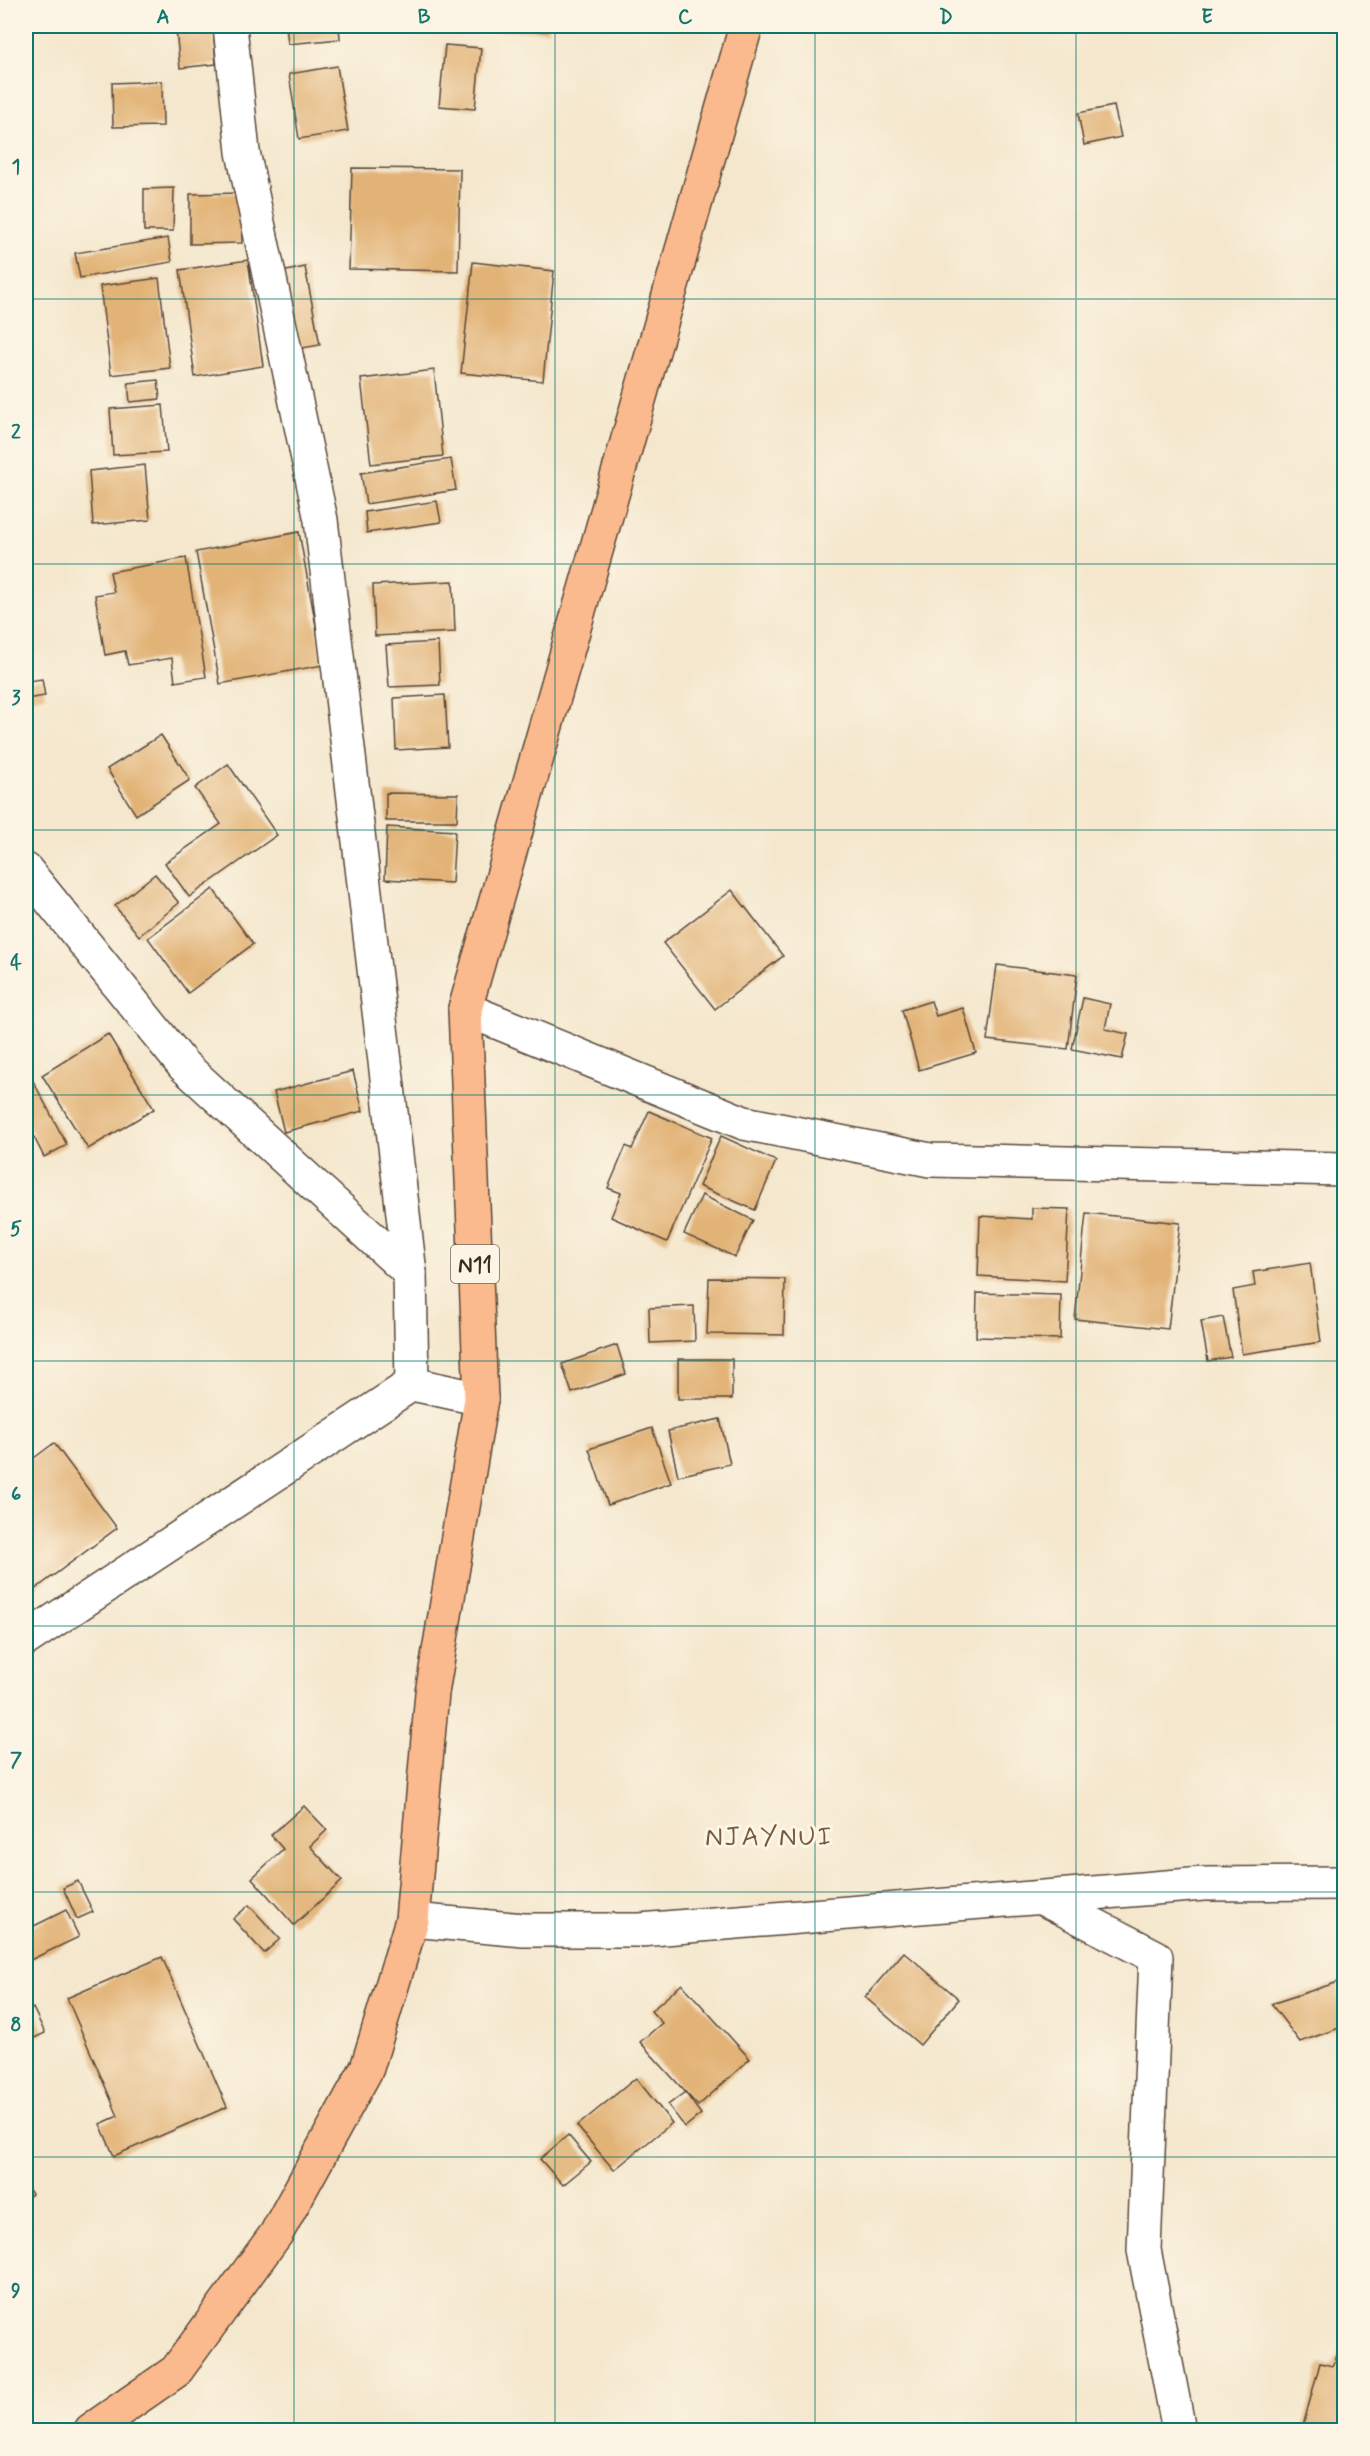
<svg xmlns="http://www.w3.org/2000/svg" width="1370" height="2456" viewBox="0 0 1370 2456" font-family="Mynerve,sans-serif">
<style>
.building{fill:#e2b377}
.lines{fill:none;stroke-linecap:round;stroke-linejoin:round}
.minor-casing{stroke:#574638;stroke-width:36}
.trunk-casing{stroke:#574638;stroke-width:36}
.minor{stroke:#fff;stroke-width:33}
.trunk{stroke:#fbba8d;stroke-width:33}
.grid{fill:none;stroke:#0f766e;stroke-width:1.5;stroke-opacity:0.55}
.labels{text-anchor:middle;stroke-width:6;stroke-linejoin:round;paint-order:stroke}
.shield{fill:#fcf5e5;stroke:#75675a;stroke-width:1.5}
.shield-label{font-size:22px;font-weight:bold;fill:#3b2a1e}
.quarter-label{font-size:27px;letter-spacing:1.5px;fill:#755a3d;stroke:#fcf5e5}
.neatline{fill:none;stroke:#0f766e;stroke-width:2}
.grid-label{font-size:20px;text-anchor:middle;font-weight:bold;fill:#0f766e}
</style>
<rect width="100%" height="100%" fill="#fcf5e5"/>
<filter id="ink" filterUnits="userSpaceOnUse"><feTurbulence type="fractalNoise" baseFrequency=".0167" numOctaves="2"/><feDisplacementMap in="SourceGraphic" scale="12" xChannelSelector="R" yChannelSelector="G"/><feConvolveMatrix kernelMatrix="1 2 1 2 8 2 1 2 1" color-interpolation-filters="sRGB"/></filter>
<filter id="wash" filterUnits="userSpaceOnUse"><feTurbulence type="fractalNoise" baseFrequency=".008" numOctaves="4" result="noise"/><feDisplacementMap in="SourceGraphic" scale="24" xChannelSelector="R" yChannelSelector="G"/><feGaussianBlur stdDeviation="1.35" result="paint"/><feColorMatrix in="noise" values="0 0 0 0 0 0 0 0 0 0 0 0 0 0 0 0 0 1.4 0 .05"/><feComposite in="paint" operator="in"/></filter>
<g filter="url(#wash)">
<rect width="100%" height="100%" fill="#f4e7cd"/>
<g id="blocks">
<!-- building -->
<g class="building">
<path d="M286,26H339L340,39L288,44Z"/>
<rect x="497" y="26" width="51" height="5"/>
<path d="M213,27L216,64L180,68L176,30Z"/>
<path d="M445,45L481,48L475,109L439,106Z"/>
<path d="M337,66L348,131L299,139L289,74Z"/>
<path d="M162,81L163,126L113,127L112,83Z"/>
<path d="M1114,106L1121,137L1084,145L1078,113Z"/>
<path d="M352,168L460,169L458,271L349,269Z"/>
<path d="M174,188L173,231H144V189Z"/>
<path d="M242,193V243L190,244V194Z"/>
<path d="M168,238L172,262L80,278L75,253Z"/>
<path d="M248,260L263,366L195,377L180,270Z"/>
<path d="M473,262L554,271L543,381L461,373Z"/>
<path d="M305,267L320,345L297,349L282,272Z"/>
<path d="M159,278L170,368L111,375L100,286Z"/>
<path d="M434,370L443,456L371,464L361,379Z"/>
<path d="M158,380L160,399L130,402L128,383Z"/>
<path d="M163,405L167,452L113,455L110,409Z"/>
<path d="M451,459L456,490L366,504L361,473Z"/>
<path d="M145,465L150,520L93,525L89,471Z"/>
<path d="M437,501L441,522L367,533L365,512Z"/>
<path d="M299,532L323,665L220,684L196,552Z"/>
<path d="M186,558L206,677L175,682L172,658L128,665L125,651L105,655L95,595L114,592L110,572Z"/>
<path d="M453,581L455,632L375,636L373,585Z"/>
<path d="M438,642L440,685L389,687L386,645Z"/>
<path d="M26,672L28,681L42,679L45,696L26,699Z"/>
<path d="M445,695L448,747L396,750L394,698Z"/>
<path d="M161,735L190,780L136,815L107,769Z"/>
<path d="M228,764L277,835L189,897L165,863L221,824L195,788Z"/>
<path d="M386,793L458,794L457,821H386Z"/>
<path d="M387,827L455,831L452,883L385,879Z"/>
<path d="M155,874L179,903L139,936L115,906Z"/>
<path d="M213,889L253,944L188,993L148,938Z"/>
<path d="M732,890L783,956L715,1009L663,943Z"/>
<path d="M997,965L1077,975L1068,1049L987,1040Z"/>
<path d="M1083,998L1110,1004L1105,1029L1128,1034L1122,1059L1072,1049Z"/>
<path d="M931,1001L936,1016L963,1008L976,1053L919,1070L902,1010Z"/>
<path d="M108,1034L154,1109L88,1149L42,1075Z"/>
<path d="M353,1071L363,1111L284,1132L274,1092Z"/>
<path d="M32,1079L67,1145L44,1157L26,1121V1082Z"/>
<path d="M649,1111L712,1138L667,1242L611,1217L621,1193L608,1188L626,1146L632,1149Z"/>
<path d="M721,1136L776,1161L755,1210L699,1186Z"/>
<path d="M702,1195L753,1220L735,1257L684,1234Z"/>
<path d="M1032,1208L1069,1209L1065,1281L978,1276L980,1216L1032,1219Z"/>
<path d="M1086,1213L1180,1223L1168,1329L1075,1319Z"/>
<path d="M1310,1263L1321,1342L1242,1354L1233,1290L1255,1286L1253,1272Z"/>
<path d="M709,1278L785,1279L784,1335L707,1334Z"/>
<path d="M977,1293L1061,1295L1060,1339L976,1337Z"/>
<path d="M694,1306L695,1341L650,1343L649,1308Z"/>
<path d="M1223,1317L1231,1357L1208,1361L1201,1321Z"/>
<path d="M617,1345L626,1374L572,1393L562,1364Z"/>
<rect x="678" y="1359" width="54" height="40"/>
<path d="M720,1419L730,1464L678,1476L668,1431Z"/>
<path d="M652,1428L671,1483L608,1505L589,1449Z"/>
<path d="M54,1443L117,1528L26,1596V1464Z"/>
<path d="M304,1806L327,1830L310,1846L342,1881L294,1925L252,1878L283,1849L271,1835Z"/>
<path d="M78,1881L93,1912L77,1919L63,1888Z"/>
<path d="M249,1905L280,1939L264,1953L233,1919Z"/>
<path d="M66,1910L79,1937L26,1962V1930Z"/>
<path d="M904,1952L959,1999L920,2045L865,1997Z"/>
<path d="M162,1957L227,2107L114,2156L100,2124L118,2116L67,1998Z"/>
<path d="M1338,1982L1342,2027L1300,2042L1271,2004Z"/>
<path d="M682,1984L750,2059L698,2106L640,2042L662,2023L651,2011Z"/>
<path d="M33,2008L45,2033L26,2042V2012Z"/>
<path d="M636,2078L672,2123L614,2170L577,2126Z"/>
<path d="M685,2092L701,2114L685,2127L668,2105Z"/>
<path d="M568,2135L591,2162L563,2185L540,2159Z"/>
<path d="M26,2185L32,2194L26,2199Z"/>
<path d="M1344,2342V2430H1302L1320,2363L1332,2366Z"/>
</g>
</g>
</g>
<g filter="url(#ink)">
<use href="#blocks" fill-opacity="0" stroke="#574638" stroke-width="1.5"/>
<g class="lines">
<!-- minor casing -->
<g class="minor-casing">
<g id="minor">
<path d="M230,26L243,152L321,520L410,1273L412,1384"/>
<path d="M26,870L183,1065L410,1273"/>
<path d="M465,1009L744,1123L930,1160L1344,1169"/>
<path d="M26,1639L412,1384L481,1399"/>
<path d="M1042,1898L1156,1957L1144,2250L1179,2430"/>
<path d="M412,1920L524,1930H640L1203,1884L1344,1883"/>
</g>
</g>
<!-- trunk casing -->
<g class="trunk-casing">
<path id="trunk" d="M91,2430L176,2371L276,2234L367,2068L412,1920L432,1693L481,1399L465,1009L746,26"/>
</g>
<!-- minor -->
<use href="#minor" class="minor"/>
<!-- trunk -->
<use href="#trunk" class="trunk"/>
</g>
</g>
<!-- grid -->
<path class="grid" d="M294,26V2430M555,26V2430M815,26V2430M1076,26V2430M26,299H1344M26,564H1344M26,830H1344M26,1095H1344M26,1361H1344M26,1626H1344M26,1892H1344M26,2157H1344"/>
<g class="labels">
<!-- shield labels -->
<rect class="shield" x="451" y="1245" width="48" height="38" rx="4.5"/>
<g class="shield-label">
<text x="475" y="1272">N11</text>
</g>
<!-- quarter labels -->
<g class="quarter-label">
<text x="769" y="1845">NJAYNUI</text>
</g>
</g>
<!-- margin -->
<rect width="1370" height="2456" fill="none" stroke="#fcf5e5" stroke-width="66"/>
<rect x="33" y="33" width="1304" height="2390" class="neatline"/>
<g class="grid-label">
<text x="163" y="23">A</text>
<text x="424" y="23">B</text>
<text x="685" y="23">C</text>
<text x="946" y="23">D</text>
<text x="1207" y="23">E</text>
<text x="16" y="173">1</text>
<text x="16" y="438">2</text>
<text x="16" y="704">3</text>
<text x="16" y="969">4</text>
<text x="16" y="1235">5</text>
<text x="16" y="1500">6</text>
<text x="16" y="1766">7</text>
<text x="16" y="2031">8</text>
<text x="16" y="2297">9</text>
</g>
</svg>
